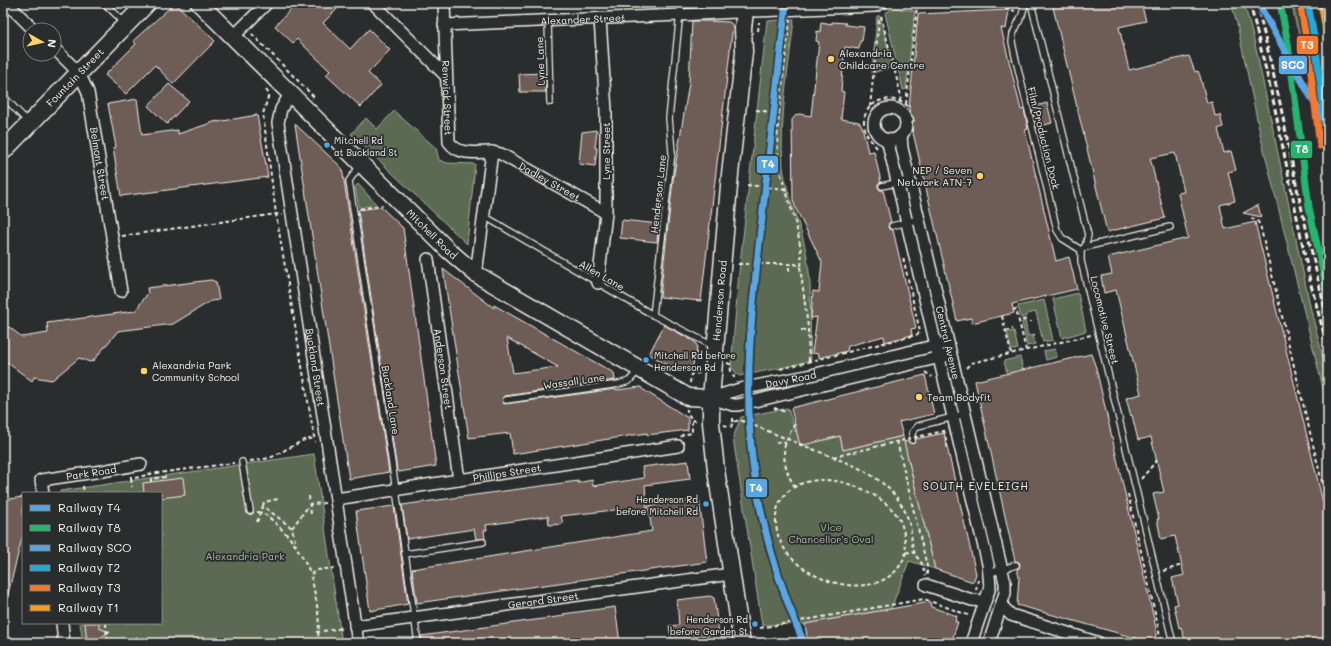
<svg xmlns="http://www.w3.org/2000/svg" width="1331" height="646" viewBox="0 0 1331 646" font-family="Mali,sans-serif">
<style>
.green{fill:#5c6b53;stroke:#a8ae9e}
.building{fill:#6e5c57;stroke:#f4f1e8;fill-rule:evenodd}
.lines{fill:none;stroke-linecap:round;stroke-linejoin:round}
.lane-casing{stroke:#f4f1e8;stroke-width:8}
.street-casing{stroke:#f4f1e8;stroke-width:14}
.secondary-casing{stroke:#f4f1e8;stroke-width:19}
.primary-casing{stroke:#f4f1e8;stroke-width:20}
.path{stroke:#f4f1e8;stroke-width:2;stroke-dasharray:4 3;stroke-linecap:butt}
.lane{stroke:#2a2d2e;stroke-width:5.5}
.street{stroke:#2a2d2e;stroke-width:11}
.secondary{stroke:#2a2d2e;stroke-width:16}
.primary{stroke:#2a2d2e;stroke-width:17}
.rail{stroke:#f4f1e8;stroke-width:3;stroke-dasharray:6 3;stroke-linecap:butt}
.path-bridge{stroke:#f4f1e8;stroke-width:2;stroke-dasharray:4 3;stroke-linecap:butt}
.rail-1-casing{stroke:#2a2d2e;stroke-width:10}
.rail-2-casing{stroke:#2a2d2e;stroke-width:10}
.rail-3-casing{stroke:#2a2d2e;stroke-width:10}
.rail-4-casing{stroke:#2a2d2e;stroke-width:10}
.rail-5-casing{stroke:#2a2d2e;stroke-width:10}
.rail-6-casing{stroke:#2a2d2e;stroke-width:10}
.rail-1{stroke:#5aa6e3;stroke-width:7}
.rail-2{stroke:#26b56f;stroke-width:7}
.rail-3{stroke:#5aa6e3;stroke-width:7}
.rail-4{stroke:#20aada;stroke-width:7}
.rail-5{stroke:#f5792f;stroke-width:7}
.rail-6{stroke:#f99d1c;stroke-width:7}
.poi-dot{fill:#ffd166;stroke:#2a2d2e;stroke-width:1.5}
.bus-dot{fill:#53a3e8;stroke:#2a2d2e;stroke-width:1.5}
.labels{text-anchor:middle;stroke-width:3.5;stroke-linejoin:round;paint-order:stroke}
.bus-label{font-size:9px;fill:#f4f1e8;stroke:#2a2d2e;text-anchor:start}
.street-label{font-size:10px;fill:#f4f1e8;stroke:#2a2d2e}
.poi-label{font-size:10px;fill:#f4f1e8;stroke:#2a2d2e;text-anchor:start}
.park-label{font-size:10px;fill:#b0b5a5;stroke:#2a2d2e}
.neighbourhood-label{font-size:11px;letter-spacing:1px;fill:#f4f1e8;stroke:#2a2d2e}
.line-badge{stroke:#2a2d2e;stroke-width:1.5}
.badge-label{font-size:11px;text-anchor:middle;font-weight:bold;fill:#fff}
</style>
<rect width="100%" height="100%" fill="#2a2d2e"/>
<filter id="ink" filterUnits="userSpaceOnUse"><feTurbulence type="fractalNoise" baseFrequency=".025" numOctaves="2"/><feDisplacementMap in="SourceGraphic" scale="8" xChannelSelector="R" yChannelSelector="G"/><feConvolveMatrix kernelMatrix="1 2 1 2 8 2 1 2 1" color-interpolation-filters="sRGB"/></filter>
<g filter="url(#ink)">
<!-- green -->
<g class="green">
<path d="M1231,3H1244L1255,44L1311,310L1328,377V408L1261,138L1237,24Z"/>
<path d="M1292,3H1302L1309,37L1307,40H1305C1296,35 1294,13 1292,3Z"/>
<path d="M894,8L915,11L906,89L903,90L885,13Z"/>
<path d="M877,16H880L893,67L872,73Z"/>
<path d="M794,19C789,67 779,119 783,167C787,198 802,226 807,257C813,291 809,326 811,360L791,366L739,376L731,367L739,273L767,21Z"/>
<path d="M394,111L436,148L439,160L447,163L475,164L467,244L351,134L366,118L377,129Z"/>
<path d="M358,184L377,205L359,208L355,187Z"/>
<path d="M1078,293L1086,331L1062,338L1053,299Z"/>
<path d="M1044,300L1053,340L1043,342L1036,312L1027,314V316L1021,318L1018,306Z"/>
<path d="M1025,321L1028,336L1033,335L1035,344L1027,346L1022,322Z"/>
<path d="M1014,331L1018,349L1011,350L1007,332Z"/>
<path d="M1055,349L1057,357L1046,360L1044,351Z"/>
<path d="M1020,357L1023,370L1007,374L1004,361Z"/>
<path d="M788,408L795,432L797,428L822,440L840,436L843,450L903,436L935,569L909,561L891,609L805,624L762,625L733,438L741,417Z"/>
<path d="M314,454L342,643H83L80,623H161V493H60V491Z"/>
</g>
<!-- building -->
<g class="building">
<path d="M175,3L215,41L173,84L155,65L126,94L105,75L136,44L133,41Z"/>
<path d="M297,3H333L338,8L323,23L350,49L369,29L390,50L368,73L381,85L361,107L326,75L330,71L297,39L293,43L275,26Z"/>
<path d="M1052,3H1141L1146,21L1119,27L1129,70L1189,56L1195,72L1198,71L1200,76L1207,103L1212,102L1215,116L1220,115L1223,127L1218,129L1224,153L1231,151L1236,170L1228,172L1235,201L1220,205L1225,229L1255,222L1328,523V643H1186L1181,627L1179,628L1174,605L1178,604L1172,578L1184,575L1175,536L1161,539L1157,519H1159L1153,494L1164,492L1151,437L1138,440L1132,415L1131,416L1126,398L1141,394L1116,290L1104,293L1101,276L1112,274L1108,257L1188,238L1178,193L1184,192L1175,153L1150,158L1165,218L1107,232Z"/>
<path d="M1009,10L1006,29L1001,28L1021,110L1024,109L1028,129L1025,130L1056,261L1069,257L1077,289L1012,304L1014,313L972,323L971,318L957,321L911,124L914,122V119L910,116L909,109L918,14Z"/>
<path d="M692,21H707L729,22L733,25L701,301L660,297L673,180L689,83Z"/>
<path d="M821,22L832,24V22L846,23L845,25L864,27L862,41H860L859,49L845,47L841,91L844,92L841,119L859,122L862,126L868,152L874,151L881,182L878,184V187L880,190H883L891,222L889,223L888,227L889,229L893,230L916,328L911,329L912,335L885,342L884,336L848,346L847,351L819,358V354L812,353L817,317L811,318L813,291L819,292L822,262L796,209L793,200L792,120L796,115L799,114L811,116L819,42L816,41L817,31L820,32Z"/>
<path d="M545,73L546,92H520L519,74Z"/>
<path d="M169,84L189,101L167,124L148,106Z"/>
<path d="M137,99L142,135L178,130V134L217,121V122L257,115L268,177L121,196L113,148L116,147L108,104Z"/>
<path d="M1047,103L1052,123L1036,127L1032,107Z"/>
<path d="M295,124L342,168L389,472L349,479Z"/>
<path d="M597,130L595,148H597L595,166L579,164L582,132Z"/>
<path d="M1258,205L1261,217L1243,213Z"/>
<path d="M381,207L403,228L436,466L399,472L397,470L358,210Z"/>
<path d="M622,220L659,224L657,242L620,238Z"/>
<path d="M443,269L494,308V305L614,373L615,380L505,396L502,399L504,404L616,389L617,390L641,387L642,389L688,418V430L647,435V433L513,454L510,433L469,438ZM507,338L558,367L513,373Z"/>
<path d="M211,280L216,282L219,300L211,301L173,324L118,331L93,361L90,362L79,358L52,380L34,377L32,381L5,361L3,347V328L9,327L22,337L48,333L47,323L135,311L148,293L147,288Z"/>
<path d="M664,325L695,342L697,346L696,357L692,367L684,372L674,369L649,354Z"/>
<path d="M1091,354L1096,368L1156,628V636L1150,642L1017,605L1019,577L1017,569L1019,568L1020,564L1019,562L1015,561L975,381Z"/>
<path d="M925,375L934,414L899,422L903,436L843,450L840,436L800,446L791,408Z"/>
<path d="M944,433L976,574L973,582L935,569L904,442L908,441L910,443L912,444L915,442L916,439Z"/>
<path d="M688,461L690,479L645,485L647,509L624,512L623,509L561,516L563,524L549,525L548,516L486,525L487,530H484L485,539H476L474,529L407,539L402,505L578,481V483L592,480L593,486L644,478L642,467Z"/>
<path d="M183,478L185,495L161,498V493H144L143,483Z"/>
<path d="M23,497V534L6,602H3V500Z"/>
<path d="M699,499L707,562L417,603L412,569L652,531L648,506Z"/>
<path d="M394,506L408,604L370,611L356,511Z"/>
<path d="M710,596L714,598L719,634L693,637L694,643H672L669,626L679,625L677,600Z"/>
<path d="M930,602L931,607L957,616L955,622H958L951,643H808L805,624Z"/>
<path d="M615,607L620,643H422L421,636L564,616L563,614Z"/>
<path d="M85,623H99V628L109,632L100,638L101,643H87Z"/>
</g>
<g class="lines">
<!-- lane casing -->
<g class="lane-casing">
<g id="lane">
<path d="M104,3L125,23"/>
<path d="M1025,3L1022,15L1013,34L1012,42L1015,56L1057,230L1062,238L1081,250"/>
<path d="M1031,3L1088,235L1085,247L1081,250V261L1173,643"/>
<path d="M548,20L550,102"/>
<path d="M3,96L28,122"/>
<path d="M905,121L910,120"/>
<path d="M361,164L349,181L396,490L418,643"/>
<path d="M882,186L909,180"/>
<path d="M484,216L653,315L713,346"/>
<path d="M892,226L919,219"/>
<path d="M1085,247L1170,227"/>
<path d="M653,315L672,152L669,118L681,3"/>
<path d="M506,400L619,384L629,381L639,370"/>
<path d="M912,440V433L918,426L965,414"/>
<path d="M242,462L250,511"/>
<path d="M405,554L483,542"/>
<path d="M990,573L1016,565"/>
</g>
</g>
<!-- street casing -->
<g class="street-casing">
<g id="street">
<path d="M7,3L34,30"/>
<path d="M373,3L446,76"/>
<path id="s1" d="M444,3L449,142C459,156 476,152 492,152L476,274"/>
<path d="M755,11L875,6L882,3"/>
<path id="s2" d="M444,25L680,15L736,12L744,13"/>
<path d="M233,37L267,3"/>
<path id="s3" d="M54,48L79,73L88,92L121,291"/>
<path id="s4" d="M290,94L281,109L278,123L358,643"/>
<circle cx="890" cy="124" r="16"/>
<path id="s5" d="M901,135L902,148L1005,583V593L989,643"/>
<path d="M887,139L988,564L990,587L971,643"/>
<path id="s6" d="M492,152L501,154L606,213"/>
<path id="s7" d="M428,259L459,480"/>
<path d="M598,283L606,213V111L600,19"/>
<path d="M711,398L733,405H738L945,356"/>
<path id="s8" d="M711,398L740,389L807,376L942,344"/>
<path id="s9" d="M43,493L41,480L102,471L141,464"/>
<path id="s10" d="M336,499L678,446"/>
<path d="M926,585L972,600L982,601"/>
<path d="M1001,607L1005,609L1011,615L1099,643"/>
<path d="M62,623L64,643"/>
<path id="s11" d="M355,626L731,574"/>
</g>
</g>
<!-- secondary casing -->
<g class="secondary-casing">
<g id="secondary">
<path id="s12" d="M199,3L448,250L476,274L688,397L711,398"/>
<path id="s13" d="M742,643L716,470L711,423V398L730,174L744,52L743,28L746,3"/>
</g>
</g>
<!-- primary casing -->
<g class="primary-casing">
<g id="primary">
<path id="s14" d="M3,151L147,3"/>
</g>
</g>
<!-- path -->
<g class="path">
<path d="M992,3L1015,11"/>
<path d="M881,16L901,96L900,101"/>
<path d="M758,31L759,22"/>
<path d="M252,34L314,97L312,99"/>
<path d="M266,90L269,94L263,114L276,214L315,442"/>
<path d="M906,104L917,7"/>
<path d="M870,107L879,20L882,16"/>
<path d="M756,110L779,113C777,135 776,157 782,178C789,202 804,243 801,268"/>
<path d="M779,113L790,19"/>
<path d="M877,148C873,142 867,138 865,130C858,103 889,90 909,107"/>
<path d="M747,185L786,189"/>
<path d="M360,209L383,205"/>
<path d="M1251,219H1256L1260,225L1328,507"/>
<path d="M122,236L276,214L282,215"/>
<path d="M738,264H795L800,266L808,327L809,362"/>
<path d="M789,271V264"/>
<path d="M1013,310L1016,309L1026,350"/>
<path d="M1002,316L1011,353"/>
<path d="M1022,320L1029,319"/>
<path d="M1031,321V322"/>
<path d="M801,330H808"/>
<path d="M1005,331L1013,329"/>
<path d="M1034,335L1035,336"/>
<path d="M727,363L730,364L731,371L734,377V380"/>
<path d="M966,368L971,363L1091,335"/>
<path d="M780,369L916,335L920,332L903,257"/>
<path d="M925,372L932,377"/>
<path d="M690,383L691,374L701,373"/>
<path d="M774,408L786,412"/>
<path d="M692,420L698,421"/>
<path d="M733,422V415"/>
<path d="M724,425L731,427L733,422L740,420L855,466C882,480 902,495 910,526C912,535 911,545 915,554C916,557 920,560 922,564C923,567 924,572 925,576"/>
<path d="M944,430L948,449"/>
<path d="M921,436L944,431"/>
<path d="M681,437L682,435L692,433V420L687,412V409"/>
<path d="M897,441L927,566V576"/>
<path d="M776,443L781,441L786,443"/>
<path d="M833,457L904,440"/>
<path d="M250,461L270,458L304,440L315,438"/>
<path d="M131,476V479L150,474L234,463"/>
<path d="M131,479L132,487"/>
<path d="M1141,479L1157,460"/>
<path d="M151,482V479L165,477V472"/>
<path d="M83,486L84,493"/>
<path d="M795,487C787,475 782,458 785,445C787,437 792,429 796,422"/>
<path d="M1128,494L1158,626L1161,643"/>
<path d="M309,496L311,514"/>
<path d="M263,506L264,502L278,499"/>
<path d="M257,512C263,512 269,517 273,521C292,538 300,551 311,574"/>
<path d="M257,522L263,506L292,528L296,545"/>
<path d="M292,528L310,504L325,503"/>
<path d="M906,552C889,614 777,582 776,522C775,510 780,498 790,490C819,467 875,487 896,514C904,525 905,538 906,552L915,553"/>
<path d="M1163,571L1182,565"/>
<path d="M976,590L978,580"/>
<path d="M106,623L107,643"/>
<path d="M760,628L924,599L968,615"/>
<path d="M106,632L111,631"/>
<path d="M316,632L344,628"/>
<path d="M317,643C322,619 315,597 311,574L318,570L335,568"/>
</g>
<!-- lane -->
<use href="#lane" class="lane"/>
<!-- street -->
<use href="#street" class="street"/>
<!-- secondary -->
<use href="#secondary" class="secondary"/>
<!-- primary -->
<use href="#primary" class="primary"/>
<!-- rail -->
<g class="rail">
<path d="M1250,3L1274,104L1310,281L1328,349"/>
<path d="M1257,3L1280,103L1298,193L1328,322"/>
</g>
<!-- path-bridge -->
<path class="path-bridge" d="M907,439L921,436"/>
<!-- rail-1 casing -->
<g class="rail-1-casing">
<path id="rail-1" d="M786,3C778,78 769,152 761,227C752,306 743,385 753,465C761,528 779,585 804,643"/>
</g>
<!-- rail-2 casing -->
<g class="rail-2-casing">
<path id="rail-2" d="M1280,3L1288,44L1309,207L1328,295"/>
</g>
<!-- rail-3 casing -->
<g class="rail-3-casing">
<path id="rail-3" d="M1258,3L1328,127"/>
</g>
<!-- rail-4 casing -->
<g class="rail-4-casing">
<path id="rail-4" d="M1308,3L1316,48L1328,145"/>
</g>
<!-- rail-5 casing -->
<g class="rail-5-casing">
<path id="rail-5" d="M1300,4L1308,49L1320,146"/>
</g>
<!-- rail-6 casing -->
<g class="rail-6-casing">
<path id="rail-6" d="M1321,3L1328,41"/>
</g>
<!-- rail-1 -->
<use href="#rail-1" class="rail-1"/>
<!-- rail-2 -->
<use href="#rail-2" class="rail-2"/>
<!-- rail-3 -->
<use href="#rail-3" class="rail-3"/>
<!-- rail-4 -->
<use href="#rail-4" class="rail-4"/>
<!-- rail-5 -->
<use href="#rail-5" class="rail-5"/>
<!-- rail-6 -->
<use href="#rail-6" class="rail-6"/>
</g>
</g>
<!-- markers -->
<g class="poi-dot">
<circle cx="831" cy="59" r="4"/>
<circle cx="980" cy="176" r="4"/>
<circle cx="144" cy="371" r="4"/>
<circle cx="919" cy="397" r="4"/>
</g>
<g class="bus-dot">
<circle cx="327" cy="145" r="3.5"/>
<circle cx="646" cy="360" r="3.5"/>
<circle cx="706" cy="504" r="3.5"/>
<circle cx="755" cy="624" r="3.5"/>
</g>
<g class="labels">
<!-- bus labels -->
<g class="bus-label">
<text x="334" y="144">Mitchell Rd<tspan x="334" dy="12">at Buckland St</tspan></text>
<text x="654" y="359">Mitchell Rd before<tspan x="654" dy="12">Henderson Rd</tspan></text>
<text x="698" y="503" text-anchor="end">Henderson Rd<tspan x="698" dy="12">before Mitchell Rd</tspan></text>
<text x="748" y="623" text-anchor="end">Henderson Rd<tspan x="748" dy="12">before Garden St</tspan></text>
</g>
<!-- street labels -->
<g class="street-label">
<text dy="4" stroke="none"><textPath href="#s2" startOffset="139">Alexander Street</textPath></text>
<text transform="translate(540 61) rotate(-92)" y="4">Lyne Lane</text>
<text dy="4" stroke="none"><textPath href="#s14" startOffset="103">Fountain Street</textPath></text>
<text dy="4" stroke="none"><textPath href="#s1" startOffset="95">Renwick Street</textPath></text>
<text transform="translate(1044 138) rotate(76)" y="4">Film/Production Dock</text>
<text transform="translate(606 151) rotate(-90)" y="4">Lyne Street</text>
<text dy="4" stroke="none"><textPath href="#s3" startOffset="129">Belmont Street</textPath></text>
<text dy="4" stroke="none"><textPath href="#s6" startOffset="65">Dadley Street</textPath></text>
<text transform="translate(658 194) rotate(-84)" y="4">Henderson Lane</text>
<text dy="4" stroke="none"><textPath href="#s12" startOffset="328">Mitchell Road</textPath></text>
<text transform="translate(602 275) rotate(30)" y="4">Allen Lane</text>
<text dy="4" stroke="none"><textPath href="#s13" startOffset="345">Henderson Road</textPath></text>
<text transform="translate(1105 320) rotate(76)" y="4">Locomotive Street</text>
<text dy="4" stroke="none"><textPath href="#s5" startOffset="213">Central Avenue</textPath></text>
<text dy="4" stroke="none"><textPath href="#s4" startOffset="279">Buckland Street</textPath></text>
<text dy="4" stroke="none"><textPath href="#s7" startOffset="111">Anderson Street</textPath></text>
<text dy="4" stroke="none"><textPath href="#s8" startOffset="82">Davy Road</textPath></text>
<text transform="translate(574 381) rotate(-8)" y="4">Wassall Lane</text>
<text transform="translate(391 400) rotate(81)" y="4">Buckland Lane</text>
<text dy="4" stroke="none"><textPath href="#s9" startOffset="64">Park Road</textPath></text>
<text dy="4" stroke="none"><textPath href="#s10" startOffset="173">Phillips Street</textPath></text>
<text dy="4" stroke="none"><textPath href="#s11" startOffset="190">Gerard Street</textPath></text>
</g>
<!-- poi labels -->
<g class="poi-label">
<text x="839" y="57">Alexandria<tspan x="839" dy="12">Childcare Centre</tspan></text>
<text x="972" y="174" text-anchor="end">NEP / Seven<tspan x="972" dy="12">Network ATN-7</tspan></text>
<text x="152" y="369">Alexandria Park<tspan x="152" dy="12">Community School</tspan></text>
<text x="927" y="401">Team Bodyfit</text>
</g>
<!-- park labels -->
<g class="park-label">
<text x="831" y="531">Vice<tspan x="831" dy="12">Chancellor's Oval</tspan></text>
<text x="245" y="560">Alexandria Park</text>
</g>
<!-- neighbourhood labels -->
<g class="neighbourhood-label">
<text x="976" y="490">SOUTH EVELEIGH</text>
</g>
</g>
<g class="line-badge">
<rect x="1296" y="35" width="23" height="20" rx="4" fill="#f5792f"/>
<rect x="1278" y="55" width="30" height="20" rx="4" fill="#5aa6e3"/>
<rect x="1290" y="140" width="23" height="19" rx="4" fill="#26b56f"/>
<rect x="756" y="155" width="23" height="19" rx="4" fill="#5aa6e3"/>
<rect x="745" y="478" width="23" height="20" rx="4" fill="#5aa6e3"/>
</g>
<g class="badge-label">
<text x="1307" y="49">T3</text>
<text x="1293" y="69">SCO</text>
<text x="1302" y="153">T8</text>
<text x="768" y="168">T4</text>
<text x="756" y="492">T4</text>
</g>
<!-- margin -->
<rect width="1331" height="646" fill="none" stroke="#2a2d2e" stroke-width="16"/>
<rect x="8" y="8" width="1315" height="630" fill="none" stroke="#f4f1e8" stroke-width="1.5" filter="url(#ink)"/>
<!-- legend -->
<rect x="22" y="492" width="140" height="132" fill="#2a2d2e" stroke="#7b7b78"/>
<rect x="30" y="505" width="20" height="6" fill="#5aa6e3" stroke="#7b7b78"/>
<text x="58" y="512" font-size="12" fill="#f4f1e8">Railway T4</text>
<rect x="30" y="525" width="20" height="6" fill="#26b56f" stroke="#7b7b78"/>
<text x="58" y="532" font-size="12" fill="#f4f1e8">Railway T8</text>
<rect x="30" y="545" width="20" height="6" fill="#5aa6e3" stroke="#7b7b78"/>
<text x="58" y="552" font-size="12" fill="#f4f1e8">Railway SCO</text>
<rect x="30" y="565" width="20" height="6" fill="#20aada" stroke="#7b7b78"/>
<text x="58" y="572" font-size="12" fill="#f4f1e8">Railway T2</text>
<rect x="30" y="585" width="20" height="6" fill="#f5792f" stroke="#7b7b78"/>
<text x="58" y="592" font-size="12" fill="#f4f1e8">Railway T3</text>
<rect x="30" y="605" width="20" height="6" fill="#f99d1c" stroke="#7b7b78"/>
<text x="58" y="612" font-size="12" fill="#f4f1e8">Railway T1</text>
<!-- north arrow -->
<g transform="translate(42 42) rotate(98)"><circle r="19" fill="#2a2d2e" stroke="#7b7b78"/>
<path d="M0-3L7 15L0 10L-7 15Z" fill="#ffd166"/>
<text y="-6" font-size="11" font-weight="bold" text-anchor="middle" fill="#f4f1e8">N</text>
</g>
</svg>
